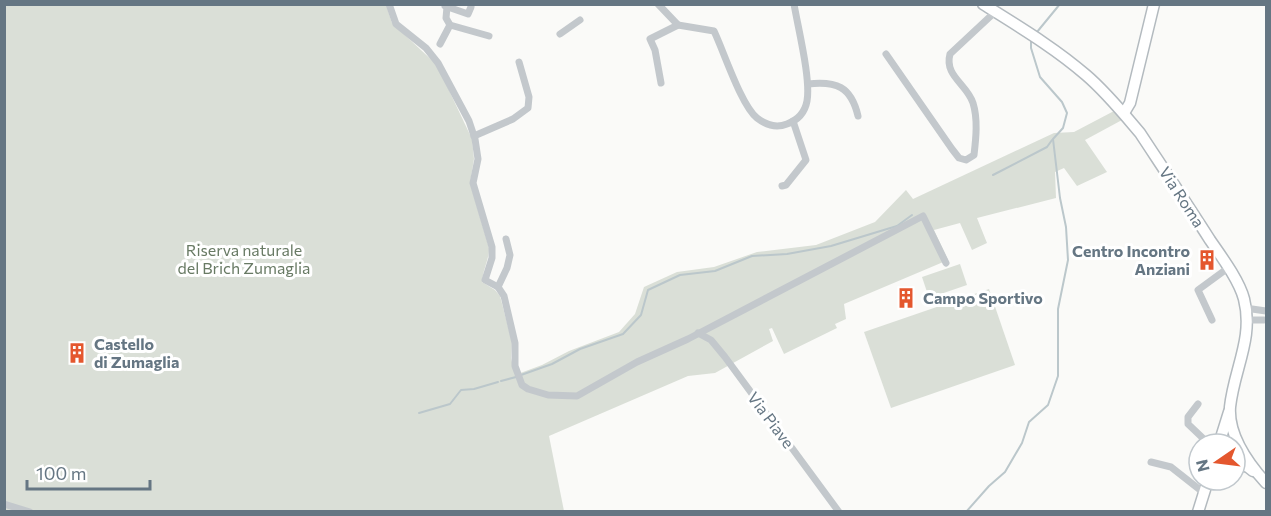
<svg xmlns="http://www.w3.org/2000/svg" width="1271" height="516" viewBox="0 0 1271 516" font-family="Commissioner,sans-serif">
<style>
.green{fill:#dadfd7}
.lines{fill:none;stroke-linecap:round;stroke-linejoin:round}
.stream{stroke:#bbc7cb;stroke-width:2}
.secondary-casing{stroke:#b3babf;stroke-width:13}
.street{stroke:#c3c8cc;stroke-width:7}
.secondary{stroke:#fff;stroke-width:10}
.labels{text-anchor:middle;stroke-width:6;stroke-linejoin:round;paint-order:stroke}
.street-label{font-size:16px;fill:#657683;stroke:#fff}
.park-label{font-size:16px;fill:#687a64;stroke:#fff}
.poi-label{font-size:16px;font-weight:bold;fill:#657683;stroke:#fff;text-anchor:start}
</style>
<rect width="100%" height="100%" fill="#fafaf8"/>
<!-- green -->
<g class="green">
<path d="M4,5H386L392,23L437,65L472,139L474,159L470,183L489,248C489,260 483,269 482,282L495,290L500,296L512,342L511,358L515,375L542,365L569,351L619,332L635,314L644,287L677,272L714,267L757,252L816,245L875,222L906,190L913,199L1054,133L1074,132L1114,111L1122,120L1085,140L1107,172L1077,186L1064,168L1055,172L1056,198L977,218L987,243L972,250L960,223L934,230L948,260L844,304L846,319L835,324L837,328L784,354L772,328L769,329L773,341L715,373L688,376L549,436L564,511H5Z"/>
<path d="M960,264L967,285L929,298L922,277Z"/>
<path d="M989,289L1015,365L891,408L864,332Z"/>
</g>
<g class="lines">
<!-- stream -->
<g class="stream">
<path d="M1037,32L1060,4"/>
<path d="M993,175L1047,147L1052,140"/>
<path d="M521,375L552,364L580,349L623,334L641,315L648,290L680,275L715,271L752,256L787,254L831,246L897,226L912,215"/>
<path d="M501,381L516,377"/>
<path d="M419,413L450,404L461,390L474,389L498,382"/>
<path d="M966,512L989,486L1005,472L1022,443L1029,422L1048,405L1058,376V309L1068,260L1066,227L1060,198L1053,139L1063,128L1067,113L1062,102L1040,77L1031,48V39"/>
</g>
<!-- secondary casing -->
<g class="secondary-casing">
<g id="secondary">
<path d="M983,4C1018,26 1055,48 1086,75C1106,92 1123,113 1140,133C1163,168 1187,204 1210,240C1221,256 1239,280 1244,299C1254,338 1234,369 1230,407C1228,435 1248,463 1266,483"/>
<path d="M1124,113L1130,103L1154,4"/>
<path d="M1219,444L1229,412"/>
<path d="M1235,463L1248,467L1253,471"/>
<path d="M1198,512L1208,480"/>
</g>
</g>
<!-- street -->
<g class="street">
<path d="M389,4L396,24L426,48L438,63L469,121L475,139L478,159L473,183L492,247V258L485,280L498,287L504,296L515,343V366L522,385L528,389L548,395L577,396L637,362L688,339L923,216L946,263"/>
<path d="M658,4L678,25"/>
<path d="M445,6L468,14L471,7"/>
<path d="M447,7L446,18L450,25L489,36"/>
<path d="M560,34L580,20"/>
<path d="M440,44L450,25"/>
<path d="M886,54L952,149L959,158L966,160L974,155C976,138 978,119 973,103C967,84 944,76 950,54L995,12"/>
<path d="M661,83L655,50L650,39L678,25L714,31C724,52 741,105 757,118C766,125 777,128 787,124C798,120 805,112 807,101C811,79 798,28 794,4"/>
<path d="M808,84C836,81 851,86 858,116"/>
<path d="M474,136L513,119L528,108L529,97L519,62"/>
<path d="M782,186L786,185L806,160L793,121"/>
<path d="M498,287L507,268L510,255L506,239"/>
<path d="M1245,308L1266,311"/>
<path d="M1212,320L1198,290L1228,268"/>
<path d="M1248,320H1264"/>
<path d="M698,333L711,340L725,357L839,512"/>
<path d="M1198,404L1188,417V424L1209,444"/>
<path d="M1151,462L1171,467L1204,493"/>
<path d="M4,504L30,512"/>
</g>
<!-- secondary -->
<use href="#secondary" class="secondary"/>
</g>
<!-- icons -->
<defs>
<g id="building-bare" transform="scale(1.62)"><path d="M-4-6H4V6H1V3H-1V6H-4ZM-2.5-4.3h1.7v1.8h-1.7ZM.8-4.3h1.7v1.8H.8ZM-2.5-1h1.7V.8h-1.7ZM.8-1h1.7V.8H.8Z" fill="#e4572e" stroke="#fff" stroke-width="2.5" paint-order="stroke"/></g>
</defs>
<g fill-rule="evenodd">
<use href="#building-bare" x="1207" y="260"/>
<use href="#building-bare" x="906" y="298"/>
<use href="#building-bare" x="77" y="353"/>
</g>
<g class="labels">
<!-- street labels -->
<g class="street-label">
<text transform="translate(1182 197) rotate(57)" y="6">Via Roma</text>
<text transform="translate(771 420) rotate(53)" y="6">Via Piave</text>
</g>
<!-- park labels -->
<g class="park-label">
<text x="244" y="256">Riserva naturale<tspan x="244" dy="18">del Brich Zumaglia</tspan></text>
</g>
<!-- poi labels -->
<g class="poi-label">
<text x="1190" y="257" text-anchor="end">Centro Incontro<tspan x="1190" dy="18">Anziani</tspan></text>
<text x="923" y="304">Campo Sportivo</text>
<text x="94" y="350">Castello<tspan x="94" dy="18">di Zumaglia</tspan></text>
</g>
</g>
<!-- border -->
<rect width="1271" height="516" fill="none" stroke="#657683" stroke-width="12"/>
<!-- north arrow -->
<g transform="translate(1217 462) rotate(256)"><circle r="28" fill="#ffffff" stroke="#c1c8cd" stroke-width="1.5"/>
<path d="M0-4.5L10 22L0 15L-10 22Z" fill="#e4572e"/>
<text y="-9" font-size="16" font-weight="bold" text-anchor="middle" fill="#657683">N</text>
</g>
<!-- scale -->
<path d="M27 480v9h123v-9" fill="none" stroke="#657683" stroke-width="3"/>
<text x="36" y="480" font-size="18" fill="#657683" stroke="#ffffff" stroke-width="4.5" paint-order="stroke">100 m</text>
</svg>
